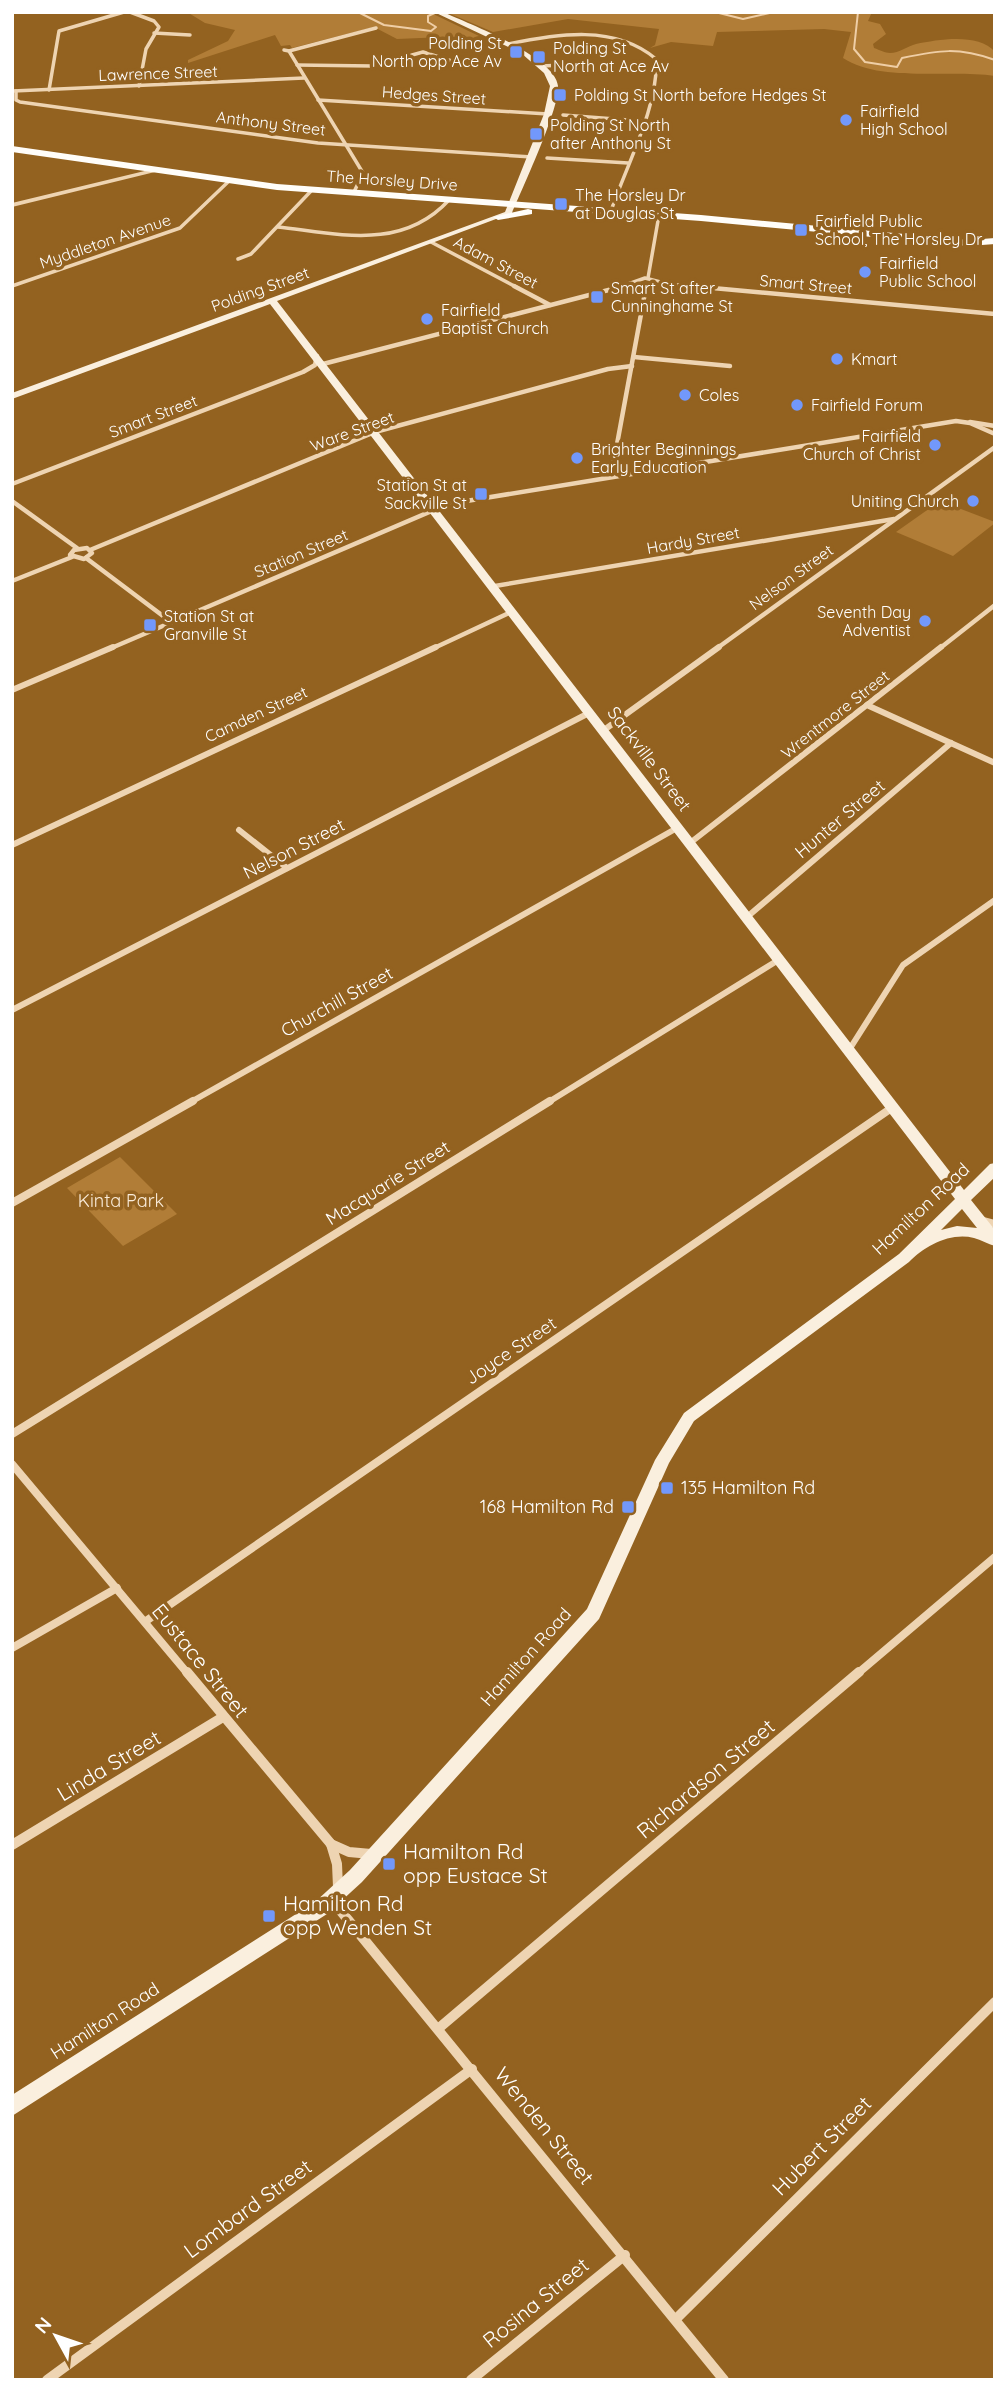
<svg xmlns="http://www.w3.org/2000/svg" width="1007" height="2392" viewBox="0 0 1007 2392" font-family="Quicksand,sans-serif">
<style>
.green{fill:#b17d37}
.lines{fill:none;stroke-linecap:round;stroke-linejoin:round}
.stream{stroke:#efcea6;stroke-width:2}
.minor-far4{stroke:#eed4b2;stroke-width:3.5}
.minor-far3{stroke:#eed4b2;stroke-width:4.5}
.minor-far2{stroke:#eed4b2;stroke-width:6}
.minor-far1{stroke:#eed4b2;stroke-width:8}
.minor{stroke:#eed4b2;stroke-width:10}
.tertiary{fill:#eed4b2;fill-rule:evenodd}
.secondary{fill:#faefde;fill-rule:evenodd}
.primary{fill:#fffdf9;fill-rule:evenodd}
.poi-dot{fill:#7298fb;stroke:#936220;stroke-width:2.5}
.labels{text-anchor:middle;stroke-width:7;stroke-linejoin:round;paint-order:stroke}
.far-poi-label{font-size:16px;fill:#fff;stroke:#936220;text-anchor:start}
.far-street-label{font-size:16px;fill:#fff;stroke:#936220}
.street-label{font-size:18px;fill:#fff;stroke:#936220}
.park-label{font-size:18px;fill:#faecda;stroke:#936220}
.poi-label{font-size:18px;fill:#fff;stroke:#936220;text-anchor:start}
.near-street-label{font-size:21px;fill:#fff;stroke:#936220}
.near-poi-label{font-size:21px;fill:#fff;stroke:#936220;text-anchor:start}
</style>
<rect width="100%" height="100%" fill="#936220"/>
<!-- green -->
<g class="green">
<path d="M187,12H429L479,36L458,43L444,37L397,39L374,27L292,48L290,45L281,46L275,35L188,63V60L228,41L235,30L205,23Z"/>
<path d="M446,12H872L868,21L880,24L886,34L873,44L874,48C880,50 885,53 890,53C899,53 908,46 916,44C940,39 979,33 995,52V76C950,69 881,83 843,58L851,32L824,29L717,32L713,46L671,42L650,48L655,45L659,29L568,19L493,32Z"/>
<path d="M940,501L995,522V523L953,556L896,532Z"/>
<path d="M120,1157L177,1214L123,1246L67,1188Z"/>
</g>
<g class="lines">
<!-- stream -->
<g class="stream">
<path d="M358,12L384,25L431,31L436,27L428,22V16L437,12"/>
<path d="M532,12H549"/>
<path d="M715,12L743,19L774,12"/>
<path d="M858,12L854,49L865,62L897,67L902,58C940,50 958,47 995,60"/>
</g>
<!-- minor-far4 -->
<g class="minor-far4">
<path d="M130,12L154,21L159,27L146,49L139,86"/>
<path d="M154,33L190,35"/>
<path d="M508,44C557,34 615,24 656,59C659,106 626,166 611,211"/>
<path d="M284,50L289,51L363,173L354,192"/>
<path d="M289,51L376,28"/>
<path d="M297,65L372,66L423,52L458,63"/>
<path d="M541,66L588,64"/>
<path d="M49,90L59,31L124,12"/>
<path d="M13,91L304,78"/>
<path d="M16,91V100L20,102L318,143L532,157"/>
<path d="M318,100L548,114"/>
<path d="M563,115L641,121"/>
<path d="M547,158L628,163"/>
<path d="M278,227C340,234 402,251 449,200"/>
<path d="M431,242L518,288"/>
<path d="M238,259L251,254L312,190"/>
<path d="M648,278L659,215"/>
<path d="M12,286L180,228L229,181"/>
<path d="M617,288L645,278L668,284L710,288"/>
</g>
<!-- minor-far3 -->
<g class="minor-far3">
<path d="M514,286L550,305"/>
<path d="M691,286L995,314"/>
<path d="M634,357L730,366"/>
<path d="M323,364L624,286"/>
<path d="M970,422L995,426"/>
<path d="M615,471L613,466L646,287"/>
<path d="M12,484L303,372L315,365L317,356"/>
<path d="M12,501L77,548"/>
<path d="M87,548L92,553L84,559L70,555L74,550Z"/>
<path d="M90,550L375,432L608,369L632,366"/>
<path d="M86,558L171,622"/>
<path d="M12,581L72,557"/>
<path d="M495,586L894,519"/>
<path d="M109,649L448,504L956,421L970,423L995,434"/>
<path d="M432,649L513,611"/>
<path d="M716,649L995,447"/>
<path d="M939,649L995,605"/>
</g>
<!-- minor-far2 -->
<g class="minor-far2">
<path d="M12,690L113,647"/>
<path d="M869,706L995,763"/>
<path d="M604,730L719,647"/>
<path d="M239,830L287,868"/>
<path d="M690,843L941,647"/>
<path d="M12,845L436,647"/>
<path d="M747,917L951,743"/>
<path d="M12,1010L589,713"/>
<path d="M849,1050L903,965L995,900"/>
<path d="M189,1103L677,828"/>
<path d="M547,1103L780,959"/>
</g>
<!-- minor-far1 -->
<g class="minor-far1">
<path d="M12,1203L193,1101"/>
<path d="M980,1220L995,1224"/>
<path d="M12,1434L550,1101"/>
<path d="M12,1464L188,1674"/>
<path d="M146,1621L893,1107"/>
<path d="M12,1648L117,1588"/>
<path d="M857,1674L995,1557"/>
</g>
<!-- minor -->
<g class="minor">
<path d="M187,1672L331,1844L349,1852L371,1854"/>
<path d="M331,1844L337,1864L338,1887"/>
<path d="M12,1845L223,1717"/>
<path d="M331,1899L724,2380"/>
<path d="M439,2028L859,1672"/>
<path d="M677,2318L995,2002"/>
<path d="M47,2380L472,2069"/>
<path d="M471,2380L625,2255"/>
</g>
<!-- tertiary -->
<path class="tertiary" d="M157,168L160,170L159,171L12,207V203Z"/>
<!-- secondary -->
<path class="secondary" d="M434,12H443C469,24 555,56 558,86C560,108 522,189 512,213L277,301L964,1190L990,1164L995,1163V1177L971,1200L995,1230V1246C988,1244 981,1240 974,1238C950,1232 925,1246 909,1262L694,1421L669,1463L599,1619L362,1882L327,1914L12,2116V2095L315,1902L350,1870L587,1609L655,1460L684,1413L899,1254L955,1199L270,304L12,399V393L505,212L544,114L550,86L544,73L521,53ZM962,1209L977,1228L957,1226L941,1230Z"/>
<!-- primary -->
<g class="primary">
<path d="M12,146L277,184L701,215L969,240L995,238V244L969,246L701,221L277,190L12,152Z"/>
<path d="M528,209L532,210V214L498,220L493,217Z"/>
</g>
</g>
<!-- markers -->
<g class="poi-dot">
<rect x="509" y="45" width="14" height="14" rx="3.5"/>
<rect x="532" y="50" width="14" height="14" rx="3.5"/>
<rect x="553" y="88" width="14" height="14" rx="3.5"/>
<circle cx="846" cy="120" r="7"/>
<rect x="529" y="127" width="14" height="14" rx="3.5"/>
<rect x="554" y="197" width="14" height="14" rx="3.5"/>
<rect x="794" y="223" width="14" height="14" rx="3.5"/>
<circle cx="865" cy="272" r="7"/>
<rect x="590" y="290" width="14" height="14" rx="3.5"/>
<circle cx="427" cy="319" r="7"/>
<circle cx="837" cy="359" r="7"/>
<circle cx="685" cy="395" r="7"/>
<circle cx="797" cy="405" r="7"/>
<circle cx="935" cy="445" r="7"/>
<circle cx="577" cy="458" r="7"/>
<rect x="474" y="487" width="14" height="14" rx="3.5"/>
<circle cx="973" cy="501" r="7"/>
<circle cx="925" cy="621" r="7"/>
<rect x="143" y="618" width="14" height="14" rx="3.5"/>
<rect x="660" y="1481" width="14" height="14" rx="3.5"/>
<rect x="621" y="1500" width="14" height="14" rx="3.5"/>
<rect x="382" y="1857" width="14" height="14" rx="3.5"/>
<rect x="262" y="1909" width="14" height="14" rx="3.5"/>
</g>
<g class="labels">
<!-- far-poi labels -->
<g class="far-poi-label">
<text x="502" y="49" text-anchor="end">Polding St<tspan x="502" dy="18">North opp Ace Av</tspan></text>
<text x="553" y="54">Polding St<tspan x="553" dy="18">North at Ace Av</tspan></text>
<text x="574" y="101">Polding St North before Hedges St</text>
<text x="860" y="117">Fairfield<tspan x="860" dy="18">High School</tspan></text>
<text x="550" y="131">Polding St North<tspan x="550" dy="18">after Anthony St</tspan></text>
<text x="575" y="201">The Horsley Dr<tspan x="575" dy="18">at Douglas St</tspan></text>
<text x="815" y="227">Fairfield Public<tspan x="815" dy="18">School, The Horsley Dr</tspan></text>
<text x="879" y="269">Fairfield<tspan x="879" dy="18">Public School</tspan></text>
<text x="611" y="294">Smart St after<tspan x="611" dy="18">Cunninghame St</tspan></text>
<text x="441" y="316">Fairfield<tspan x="441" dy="18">Baptist Church</tspan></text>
<text x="851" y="365">Kmart</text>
<text x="699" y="401">Coles</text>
<text x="811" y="411">Fairfield Forum</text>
<text x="921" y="442" text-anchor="end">Fairfield<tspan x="921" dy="18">Church of Christ</tspan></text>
<text x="591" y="455">Brighter Beginnings<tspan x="591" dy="18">Early Education</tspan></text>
<text x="467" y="491" text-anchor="end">Station St at<tspan x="467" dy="18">Sackville St</tspan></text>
<text x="959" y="507" text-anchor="end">Uniting Church</text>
<text x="911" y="618" text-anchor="end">Seventh Day<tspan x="911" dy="18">Adventist</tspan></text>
<text x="164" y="622">Station St at<tspan x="164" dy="18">Granville St</tspan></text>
</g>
<!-- far-street labels -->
<g class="far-street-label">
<text transform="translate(158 73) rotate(-2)" y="6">Lawrence Street</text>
<text transform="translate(434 95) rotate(4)" y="6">Hedges Street</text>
<text transform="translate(271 123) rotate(7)" y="6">Anthony Street</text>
<text transform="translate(392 180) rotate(4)" y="6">The Horsley Drive</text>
<text transform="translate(105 241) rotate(-19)" y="6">Myddleton Avenue</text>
<text transform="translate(496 262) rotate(28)" y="6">Adam Street</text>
<text transform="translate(806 284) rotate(5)" y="6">Smart Street</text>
<text transform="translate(260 289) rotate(-20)" y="6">Polding Street</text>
<text transform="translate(153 416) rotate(-21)" y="6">Smart Street</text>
<text transform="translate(352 431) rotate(-20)" y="6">Ware Street</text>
<text transform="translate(693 540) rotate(-10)" y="6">Hardy Street</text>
<text transform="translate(301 553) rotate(-23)" y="6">Station Street</text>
<text transform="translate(791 577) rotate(-36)" y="6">Nelson Street</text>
<text transform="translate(256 714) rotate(-25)" y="6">Camden Street</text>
<text transform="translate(835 714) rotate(-38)" y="6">Wrentmore Street</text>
</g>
<!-- street labels -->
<g class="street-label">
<text transform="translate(649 759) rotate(53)" y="6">Sackville Street</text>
<text transform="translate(840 819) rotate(-40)" y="6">Hunter Street</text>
<text transform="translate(294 849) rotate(-27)" y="6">Nelson Street</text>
<text transform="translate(337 1002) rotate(-29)" y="6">Churchill Street</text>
<text transform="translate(388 1183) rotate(-32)" y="6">Macquarie Street</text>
<text transform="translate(921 1209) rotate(-43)" y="6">Hamilton Road</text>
<text transform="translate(511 1351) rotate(-34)" y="6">Joyce Street</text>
<text transform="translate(526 1657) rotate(-48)" y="6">Hamilton Road</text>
<text transform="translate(105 2021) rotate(-33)" y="6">Hamilton Road</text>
</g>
<!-- park labels -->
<g class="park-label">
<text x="121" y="1207">Kinta Park</text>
</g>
<!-- poi labels -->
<g class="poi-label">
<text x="681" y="1494">135 Hamilton Rd</text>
<text x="614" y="1513" text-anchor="end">168 Hamilton Rd</text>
</g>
<!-- near-street labels -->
<g class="near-street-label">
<text transform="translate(200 1661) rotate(51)" y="7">Eustace Street</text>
<text transform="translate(109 1766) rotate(-31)" y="7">Linda Street</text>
<text transform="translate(706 1779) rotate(-40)" y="7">Richardson Street</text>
<text transform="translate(544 2126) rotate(51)" y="7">Wenden Street</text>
<text transform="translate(822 2146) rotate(-45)" y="7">Hubert Street</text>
<text transform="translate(248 2209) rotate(-36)" y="7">Lombard Street</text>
<text transform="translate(536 2303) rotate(-39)" y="7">Rosina Street</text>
</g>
<!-- near-poi labels -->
<g class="near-poi-label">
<text x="403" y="1859">Hamilton Rd<tspan x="403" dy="24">opp Eustace St</tspan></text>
<text x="283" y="1911">Hamilton Rd<tspan x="283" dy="24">opp Wenden St</tspan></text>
</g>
</g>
<!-- border -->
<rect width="1007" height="2392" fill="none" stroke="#ffffff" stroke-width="28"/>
<!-- north arrow -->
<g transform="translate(56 2336) rotate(310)" stroke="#936220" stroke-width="5" paint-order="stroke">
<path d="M0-5L12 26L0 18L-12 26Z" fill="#ffffff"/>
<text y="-10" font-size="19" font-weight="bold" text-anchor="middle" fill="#ffffff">N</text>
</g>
</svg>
